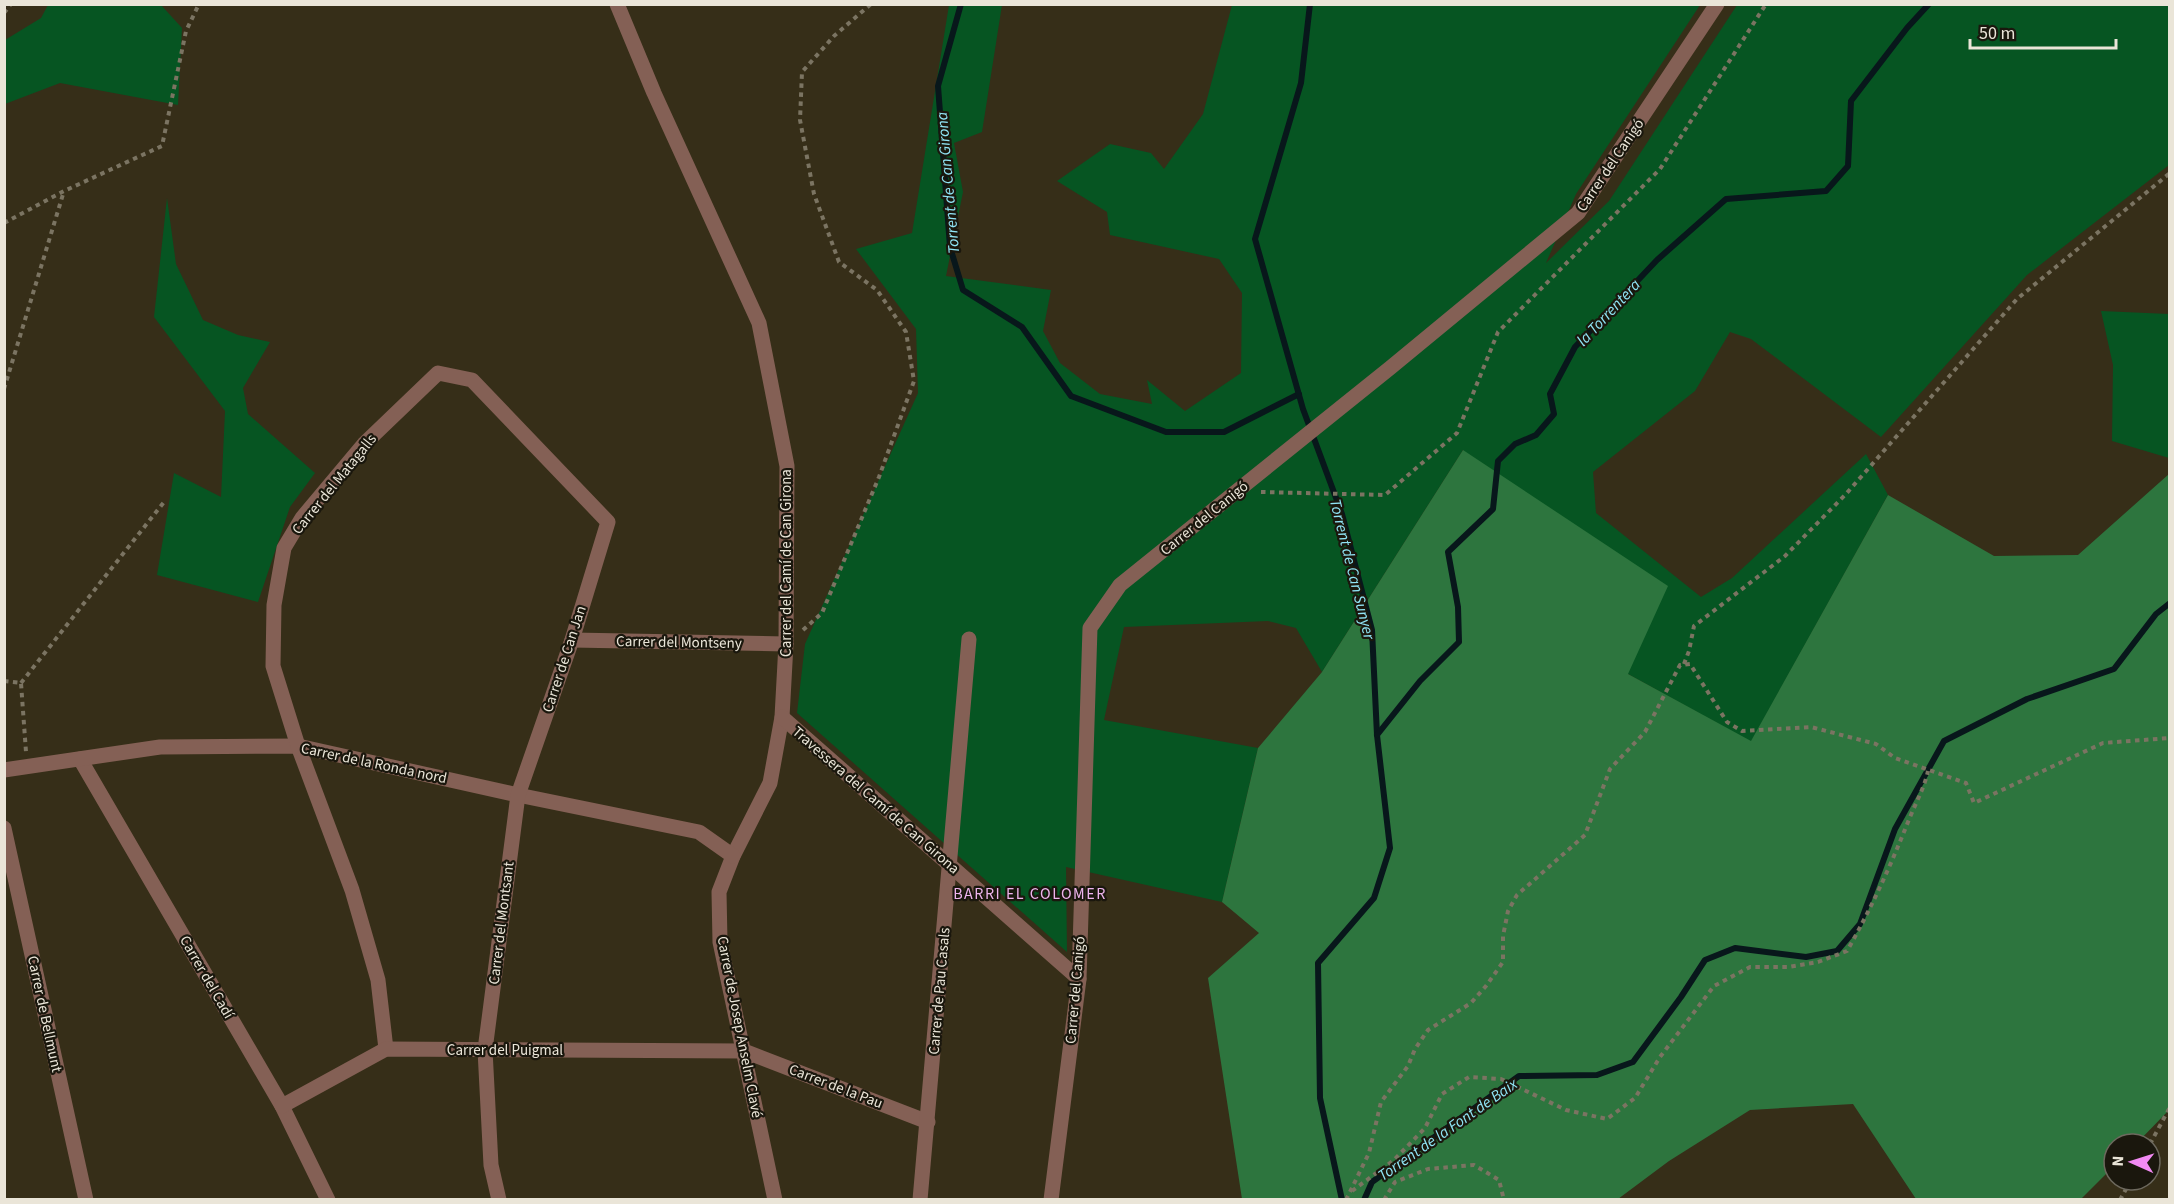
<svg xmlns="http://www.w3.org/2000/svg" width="2174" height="1204" viewBox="0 0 2174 1204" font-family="'Source Sans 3',sans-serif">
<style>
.green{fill:#065522}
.forest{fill:#2d753e}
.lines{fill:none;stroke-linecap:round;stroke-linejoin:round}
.stream{stroke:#08171b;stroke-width:6}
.path{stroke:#7b7462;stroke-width:4;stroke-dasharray:4.5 4.5;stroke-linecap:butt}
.minor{stroke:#846055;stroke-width:15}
.labels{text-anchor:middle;stroke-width:4.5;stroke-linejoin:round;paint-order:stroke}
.street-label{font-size:15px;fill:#eae5d8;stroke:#1a170d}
.water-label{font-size:16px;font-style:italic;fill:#90e4f5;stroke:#1a170d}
.neighbourhood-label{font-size:16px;letter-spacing:1.5px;fill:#eeb4ed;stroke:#1a170d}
</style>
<rect width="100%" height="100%" fill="#362e18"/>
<!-- green -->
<g class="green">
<path d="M48,5H161L182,28L178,105L60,83L5,104V40L41,18Z"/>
<path d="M949,5H1002L982,132L954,143L963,192L946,276L1051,290L1043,331L1060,363L1100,394L1152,404L1147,380L1185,411L1241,373L1242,293L1219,259L1110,235L1107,212L1057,181L1110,144L1151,153L1164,169L1203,114L1232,5H1700L1576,194L1546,263L1609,201L1737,5H2169V165L2027,275L1881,437L1751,339L1730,332L1695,391L1593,472L1596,513L1701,597L1732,578L1866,454L1888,495L1751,742L1628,674L1463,450L1322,672L1296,628L1268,621L1124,627L1104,720L1258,748L1222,902L1066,867L1067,952L797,713L805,644L918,393L916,329L856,249L912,233Z"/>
<path d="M167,198L176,264L203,320L238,335L270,342L243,388L248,414L315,473L290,507L258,602L157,575L174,473L221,497L225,411L154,317Z"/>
<path d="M2101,311L2169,314V458L2112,441L2113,365Z"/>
</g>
<!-- forest -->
<path class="forest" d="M1463,450L1668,586L1628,674L1751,741L1888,495L1994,556L2078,555L2169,474V1110L2136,1144H2114V1166L2081,1199H1916L1853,1104L1750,1110L1669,1161L1618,1199H1242L1208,978L1259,933L1222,902L1258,748L1322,672Z"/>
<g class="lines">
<!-- stream -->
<g class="stream">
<path d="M961,4L938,86L950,247L963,290L1022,327L1071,396L1166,432H1224L1299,394"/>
<path d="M1310,4L1301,83L1255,239L1303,409L1342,514L1372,630L1377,735L1390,848L1374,898L1318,963L1320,1098L1342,1200"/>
<path d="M1377,735L1420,681L1459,642L1458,607L1448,552L1493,509L1498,461L1515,444L1536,435L1554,414L1550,394L1575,347L1657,260L1726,199L1826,191L1848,166L1851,101L1907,28L1929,4"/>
<path d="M1364,1200L1372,1182L1519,1076L1597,1075L1633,1062L1681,997L1705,960L1735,948L1806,957L1837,951L1860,924L1895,829L1944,741L2027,699L2114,669L2156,614L2170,603"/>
</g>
<!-- path -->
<g class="path">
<path d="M4,13L11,4"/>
<path d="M4,223L64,191L162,146L186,31L199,4"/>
<path d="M4,389L64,191"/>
<path d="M1261,492L1385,495L1457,433L1498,332L1660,169L1766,4"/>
<path d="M803,630L822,613L879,477L914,381L906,332L877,290L839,262L814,194L800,120L802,72L834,36L871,4"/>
<path d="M1684,664L1689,651L1694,626L1785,556L1846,494L2017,299L2170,173"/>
<path d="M4,681L21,683L26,752"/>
<path d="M21,683L164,502"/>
<path d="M2150,1144L2170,1107"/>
<path d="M1352,1191L1394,1160L1425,1128L1442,1094L1469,1077L1501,1079L1566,1110L1607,1119L1635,1098L1660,1057L1714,986L1750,967H1788L1818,962L1847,951C1871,909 1890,867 1908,822C1915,804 1924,789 1928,771"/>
<path d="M1346,1200L1369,1153L1381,1102L1408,1066L1415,1049L1428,1030L1471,1003L1486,986L1503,962V936L1508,911L1517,895L1585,835L1610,769L1645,732L1680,665L1690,664L1727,722L1742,731L1811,727L1876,744L1895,758L1966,783L1974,803L2103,743L2170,738"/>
<path d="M1384,1200L1395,1182L1428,1169L1474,1165L1499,1180L1504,1200"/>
<path d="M2120,1200L2131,1180"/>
</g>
<!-- minor -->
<g class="minor">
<path d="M617,4L654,93L759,323L787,466L786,644L782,717L770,783L733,856L719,892L720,942L775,1200"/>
<path d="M572,640L786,644"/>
<path d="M782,717L1079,979"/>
<path d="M80,759L282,1106L328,1200"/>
<path d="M4,770L160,747L298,746L518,795L699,832L733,856"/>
<path d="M4,828L86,1200"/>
<path d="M386,1049L378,980L352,890L298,746L273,666L274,605L284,548L302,518L364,444L438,373L472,380L608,522L572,640L518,795L485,1050L491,1165L499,1200"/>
<path d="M282,1106L386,1049L744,1051L928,1122"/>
<path d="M920,1200L969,639"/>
<path d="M1051,1200L1079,979L1090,628L1120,585L1390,368L1578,213L1717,4"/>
</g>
</g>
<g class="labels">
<!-- street labels -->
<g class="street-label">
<text transform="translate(1610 165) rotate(-56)" y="5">Carrer del Canigó</text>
<text transform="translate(334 484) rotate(-51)" y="5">Carrer del Matagalls</text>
<text transform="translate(1204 518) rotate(-39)" y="5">Carrer del Canigó</text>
<text transform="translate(786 563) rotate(-90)" y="5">Carrer del Camí de Can Girona</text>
<text transform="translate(679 642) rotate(1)" y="5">Carrer del Montseny</text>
<text transform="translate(564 659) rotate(-72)" y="5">Carrer de Can Jan</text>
<text transform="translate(374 763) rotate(12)" y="5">Carrer de la Ronda nord</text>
<text transform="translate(876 800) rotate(41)" y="5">Travessera del Camí de Can Girona</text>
<text transform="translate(501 923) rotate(-83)" y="5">Carrer del Montsant</text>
<text transform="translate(207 977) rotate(60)" y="5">Carrer del Cadí</text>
<text transform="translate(1075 990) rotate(-85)" y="5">Carrer del Canigó</text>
<text transform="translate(939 991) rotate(-85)" y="5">Carrer de Pau Casals</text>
<text transform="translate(45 1014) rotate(78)" y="5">Carrer de Bellmunt</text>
<text transform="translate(740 1027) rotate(79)" y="5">Carrer de Josep Anselm Clavé</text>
<text x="505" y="1055">Carrer del Puigmal</text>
<text transform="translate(836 1086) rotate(21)" y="5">Carrer de la Pau</text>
</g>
<!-- water labels -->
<g class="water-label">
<text transform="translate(947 183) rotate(-95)" y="6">Torrent de Can Girona</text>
<text transform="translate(1608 312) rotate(-47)" y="6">la Torrentera</text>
<text transform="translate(1353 569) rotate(76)" y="6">Torrent de Can Sunyer</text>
<text transform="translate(1447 1129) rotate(-35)" y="6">Torrent de la Font de Baix</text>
</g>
<!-- neighbourhood labels -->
<g class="neighbourhood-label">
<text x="1030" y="899">BARRI EL COLOMER</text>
</g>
</g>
<!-- border -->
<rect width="2174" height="1204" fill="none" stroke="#eae5d8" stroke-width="12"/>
<!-- north arrow -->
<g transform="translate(2132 1162) rotate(273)"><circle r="28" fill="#1a170d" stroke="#6d695e" stroke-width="1.5"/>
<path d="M0-4.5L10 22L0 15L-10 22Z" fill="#f28af3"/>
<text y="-9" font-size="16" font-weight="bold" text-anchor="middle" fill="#eae5d8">N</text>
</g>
<!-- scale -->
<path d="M1970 39v9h146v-9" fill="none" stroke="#eae5d8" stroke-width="3"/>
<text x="1979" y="39" font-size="18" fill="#eae5d8" stroke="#1a170d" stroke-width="4.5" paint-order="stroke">50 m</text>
</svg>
